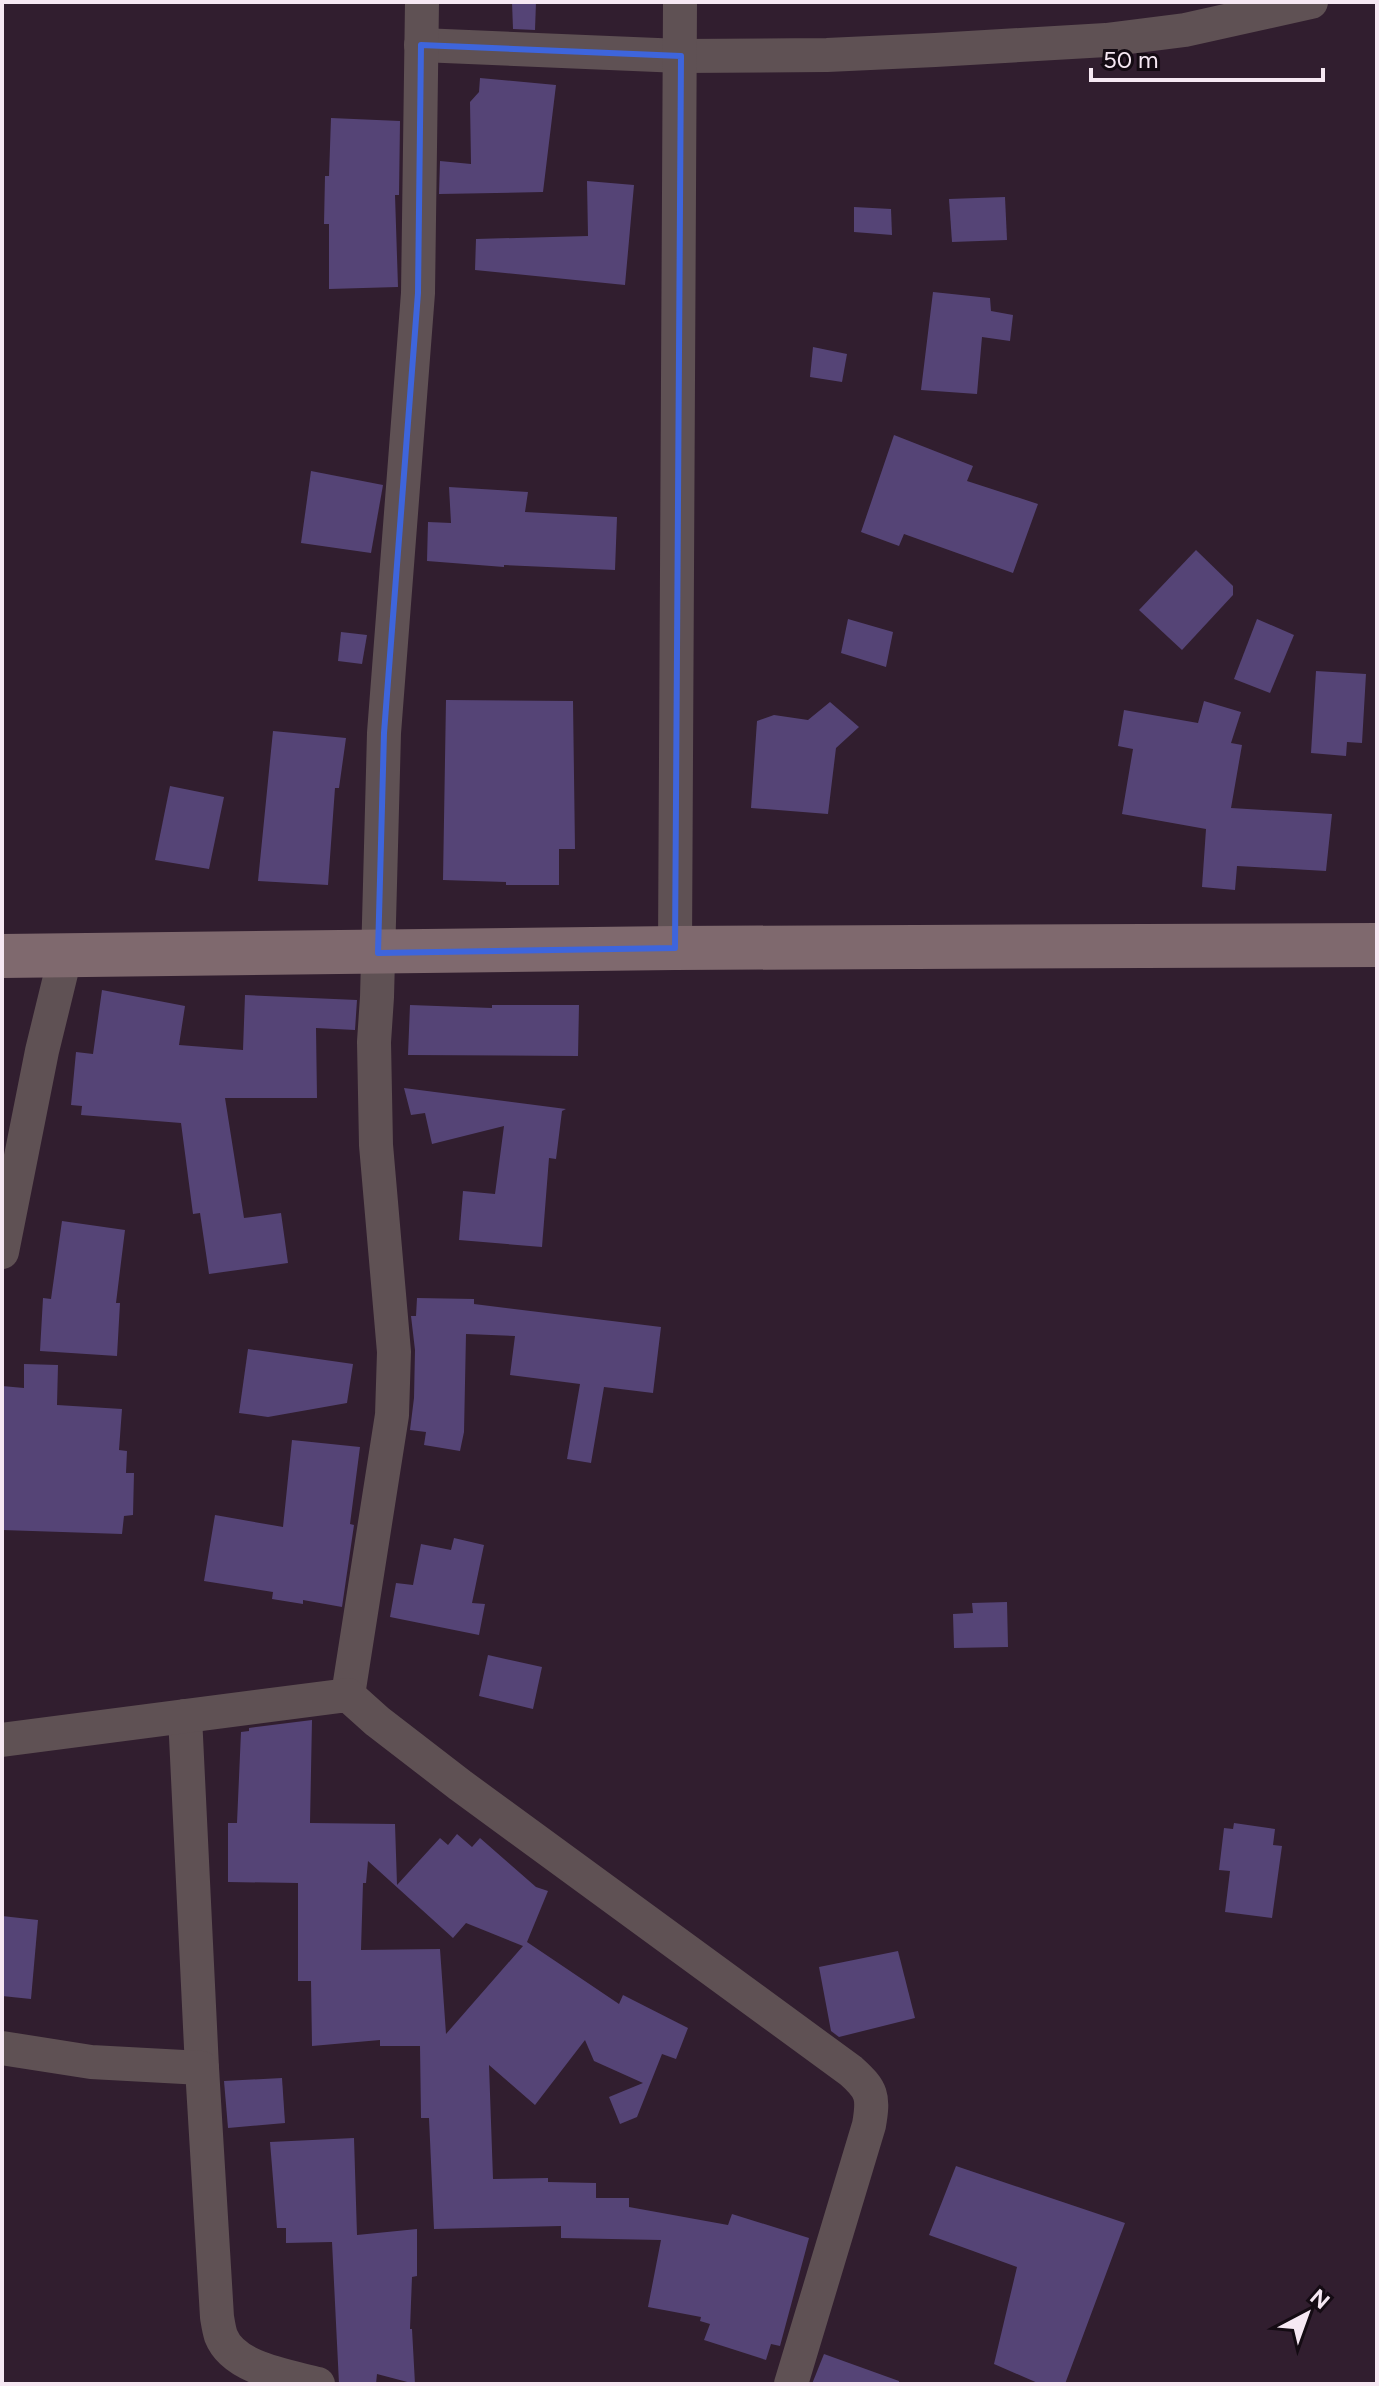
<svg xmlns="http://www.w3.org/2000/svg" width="1379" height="2386" viewBox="0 0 1379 2386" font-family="Figtree,sans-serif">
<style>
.building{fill:#554476;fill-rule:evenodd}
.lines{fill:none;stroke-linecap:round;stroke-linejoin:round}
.street{stroke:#5f5154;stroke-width:34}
.secondary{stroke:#7f696e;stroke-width:44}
.marked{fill:none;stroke:#3e65dc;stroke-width:6;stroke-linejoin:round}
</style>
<rect width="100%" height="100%" fill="#311e2f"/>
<!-- building -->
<g class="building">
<path d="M512,2H536L535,30L513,29Z"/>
<path d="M480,78L556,85L543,192L439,194L440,161L471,164L470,102L479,92Z"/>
<path d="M331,118L400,121L399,195H395L398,287L329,289V224H324L325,176H329Z"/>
<path d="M587,181L634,185L625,285L475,270L476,239L588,236Z"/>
<path d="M1005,197L1007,240L952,242L949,199Z"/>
<path d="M854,207L891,209L892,235L854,232Z"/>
<path d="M933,292L990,298L991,311L1013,315L1010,341L982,337L977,394L921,390Z"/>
<path d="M813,347L847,354L842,382L810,377Z"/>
<path d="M894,435L973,466L967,481L1038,504L1013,573L904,534L899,546L861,532Z"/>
<path d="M311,471L383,485L371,553L301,543Z"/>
<path d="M449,487L528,492L525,512L617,517L615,570L504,565V567L427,561L428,522L451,523Z"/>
<path d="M1196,550L1233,586V595L1182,650L1139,610Z"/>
<path d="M848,619L893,632L886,667L841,653Z"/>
<path d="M1257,619L1294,635L1270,693L1234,679Z"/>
<path d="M341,632L367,635L362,664L338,661Z"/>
<path d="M1316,671L1366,674L1362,743L1347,742L1346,756L1311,753Z"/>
<path d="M446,700L573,701L575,849H559V885H506V882L443,880Z"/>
<path d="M1204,701L1241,712L1231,743L1242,745L1231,808L1332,814L1326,871L1237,866L1235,890L1202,887L1206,829L1122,814L1133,749L1118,746L1124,710L1198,723Z"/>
<path d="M830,702L859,727L836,748L828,814L751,808L757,721L774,715L808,720Z"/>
<path d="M273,731L346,738L339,788H335L328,885L258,881Z"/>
<path d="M170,786L224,797L209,869L155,860Z"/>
<path d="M102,990L185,1006L179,1045L243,1050L245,995L357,1000L355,1030L316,1028L317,1098H225L244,1218L281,1213L288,1263L209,1274L200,1213L193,1214L181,1123L81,1115L82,1106L71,1105L76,1052L93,1054Z"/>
<path d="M410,1005L492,1008V1005H579L578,1056L408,1055Z"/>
<path d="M404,1088L566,1109L562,1111L556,1159L549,1158L542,1247L459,1240L463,1191L495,1194L504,1126L432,1144L425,1113L411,1115Z"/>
<path d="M62,1221L125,1230L116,1303H120L117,1356L40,1351L43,1298L51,1299Z"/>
<path d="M417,1298L474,1299V1304L661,1327L653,1393L604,1387L591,1463L567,1459L580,1384L510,1375L515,1336L466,1334L464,1432L460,1451L424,1445L426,1432L410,1430L414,1398L415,1350L411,1316H416Z"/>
<path d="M248,1349L353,1364L347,1403L268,1417L239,1413Z"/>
<path d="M24,1364L58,1365L57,1405L122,1409L119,1450L127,1451L126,1473H134L133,1515L124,1516L122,1534L2,1530V1386L24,1388Z"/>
<path d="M292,1440L360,1447L350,1524L354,1525L342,1607L303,1600V1604L272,1599L273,1592L204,1581L215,1515L283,1527Z"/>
<path d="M454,1538L484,1545L472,1603L485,1604L479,1635L390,1617L396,1583L413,1585L421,1544L451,1550Z"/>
<path d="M1007,1602L1008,1647L954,1648L953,1614L973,1613L972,1603Z"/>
<path d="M488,1655L542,1667L533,1709L479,1696Z"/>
<path d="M312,1720L310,1823L395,1824L397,1885L440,1838L448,1845L457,1834L472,1847L480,1838L536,1887L548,1891L527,1942L619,2004L623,1995L688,2028L676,2059L662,2054L637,2117L620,2124L609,2097L643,2083L594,2061L585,2040L535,2105L489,2065L493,2179L548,2178V2182L596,2183V2198H629V2207L728,2225L732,2214L809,2238L780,2346L771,2344L766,2360L704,2340L710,2324L700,2321L701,2317L648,2307L661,2240L561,2238V2226L434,2229L429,2118H421L420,2046H380V2040L312,2046L311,1981H298V1883L228,1882V1823H237L241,1732L249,1731V1728ZM368,1861L453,1938L466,1923L523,1946L446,2034L440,1949L361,1950L363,1883H366Z"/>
<path d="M1234,1823L1275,1829L1273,1845L1282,1846L1272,1918L1225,1912L1230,1871L1219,1870L1224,1828L1233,1829Z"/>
<path d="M2,1916L38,1920L31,1999L2,1996Z"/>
<path d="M898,1951L915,2018L839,2037L831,2031L819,1967Z"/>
<path d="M282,2078L285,2123L228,2128L224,2081Z"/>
<path d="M354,2138L357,2235L417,2229V2276L412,2277L410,2329H412L415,2384L377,2374L376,2384H339L332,2242L286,2243V2228H277L270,2142Z"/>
<path d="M956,2166L1125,2223L1065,2384H1040L994,2364L1017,2267L929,2235Z"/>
<path d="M824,2354L899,2381V2384H812Z"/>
</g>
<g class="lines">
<!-- street -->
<g class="street">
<path d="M421,45L681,56L827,55L935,50L1106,40L1185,30L1311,2"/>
<path d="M675,948L680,2"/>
<path d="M2,1252L42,1051L65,957"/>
<path d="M348,1695L392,1415L394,1352L376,1145L374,1042L377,997L384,733L418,293L422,2"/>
<path d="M185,1716L202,2068"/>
<path d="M2,1740L348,1695L377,1721L460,1785L851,2071C872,2090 874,2096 869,2125L791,2384"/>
<path d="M2,2048L91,2062L202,2068L217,2317C218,2323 219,2330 221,2336C234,2369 288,2376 318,2384"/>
</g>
<!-- secondary -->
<path class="secondary" d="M2,956L675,948L1377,945"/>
</g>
<!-- marked area -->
<path class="marked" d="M421,45L681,56L675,948L378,953L384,733L418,293Z"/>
<!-- border -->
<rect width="1379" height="2386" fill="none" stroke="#f6e8f3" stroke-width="8"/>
<!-- north arrow -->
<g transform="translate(1307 2314) rotate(41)" stroke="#140b13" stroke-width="6" paint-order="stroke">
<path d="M0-6L14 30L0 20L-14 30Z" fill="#f6e8f3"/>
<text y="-12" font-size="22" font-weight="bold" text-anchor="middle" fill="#f6e8f3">N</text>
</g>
<!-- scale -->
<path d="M1091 68v12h232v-12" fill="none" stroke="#f6e8f3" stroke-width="4"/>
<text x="1103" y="68" font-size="24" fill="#f6e8f3" stroke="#140b13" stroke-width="6" paint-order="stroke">50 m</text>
</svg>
